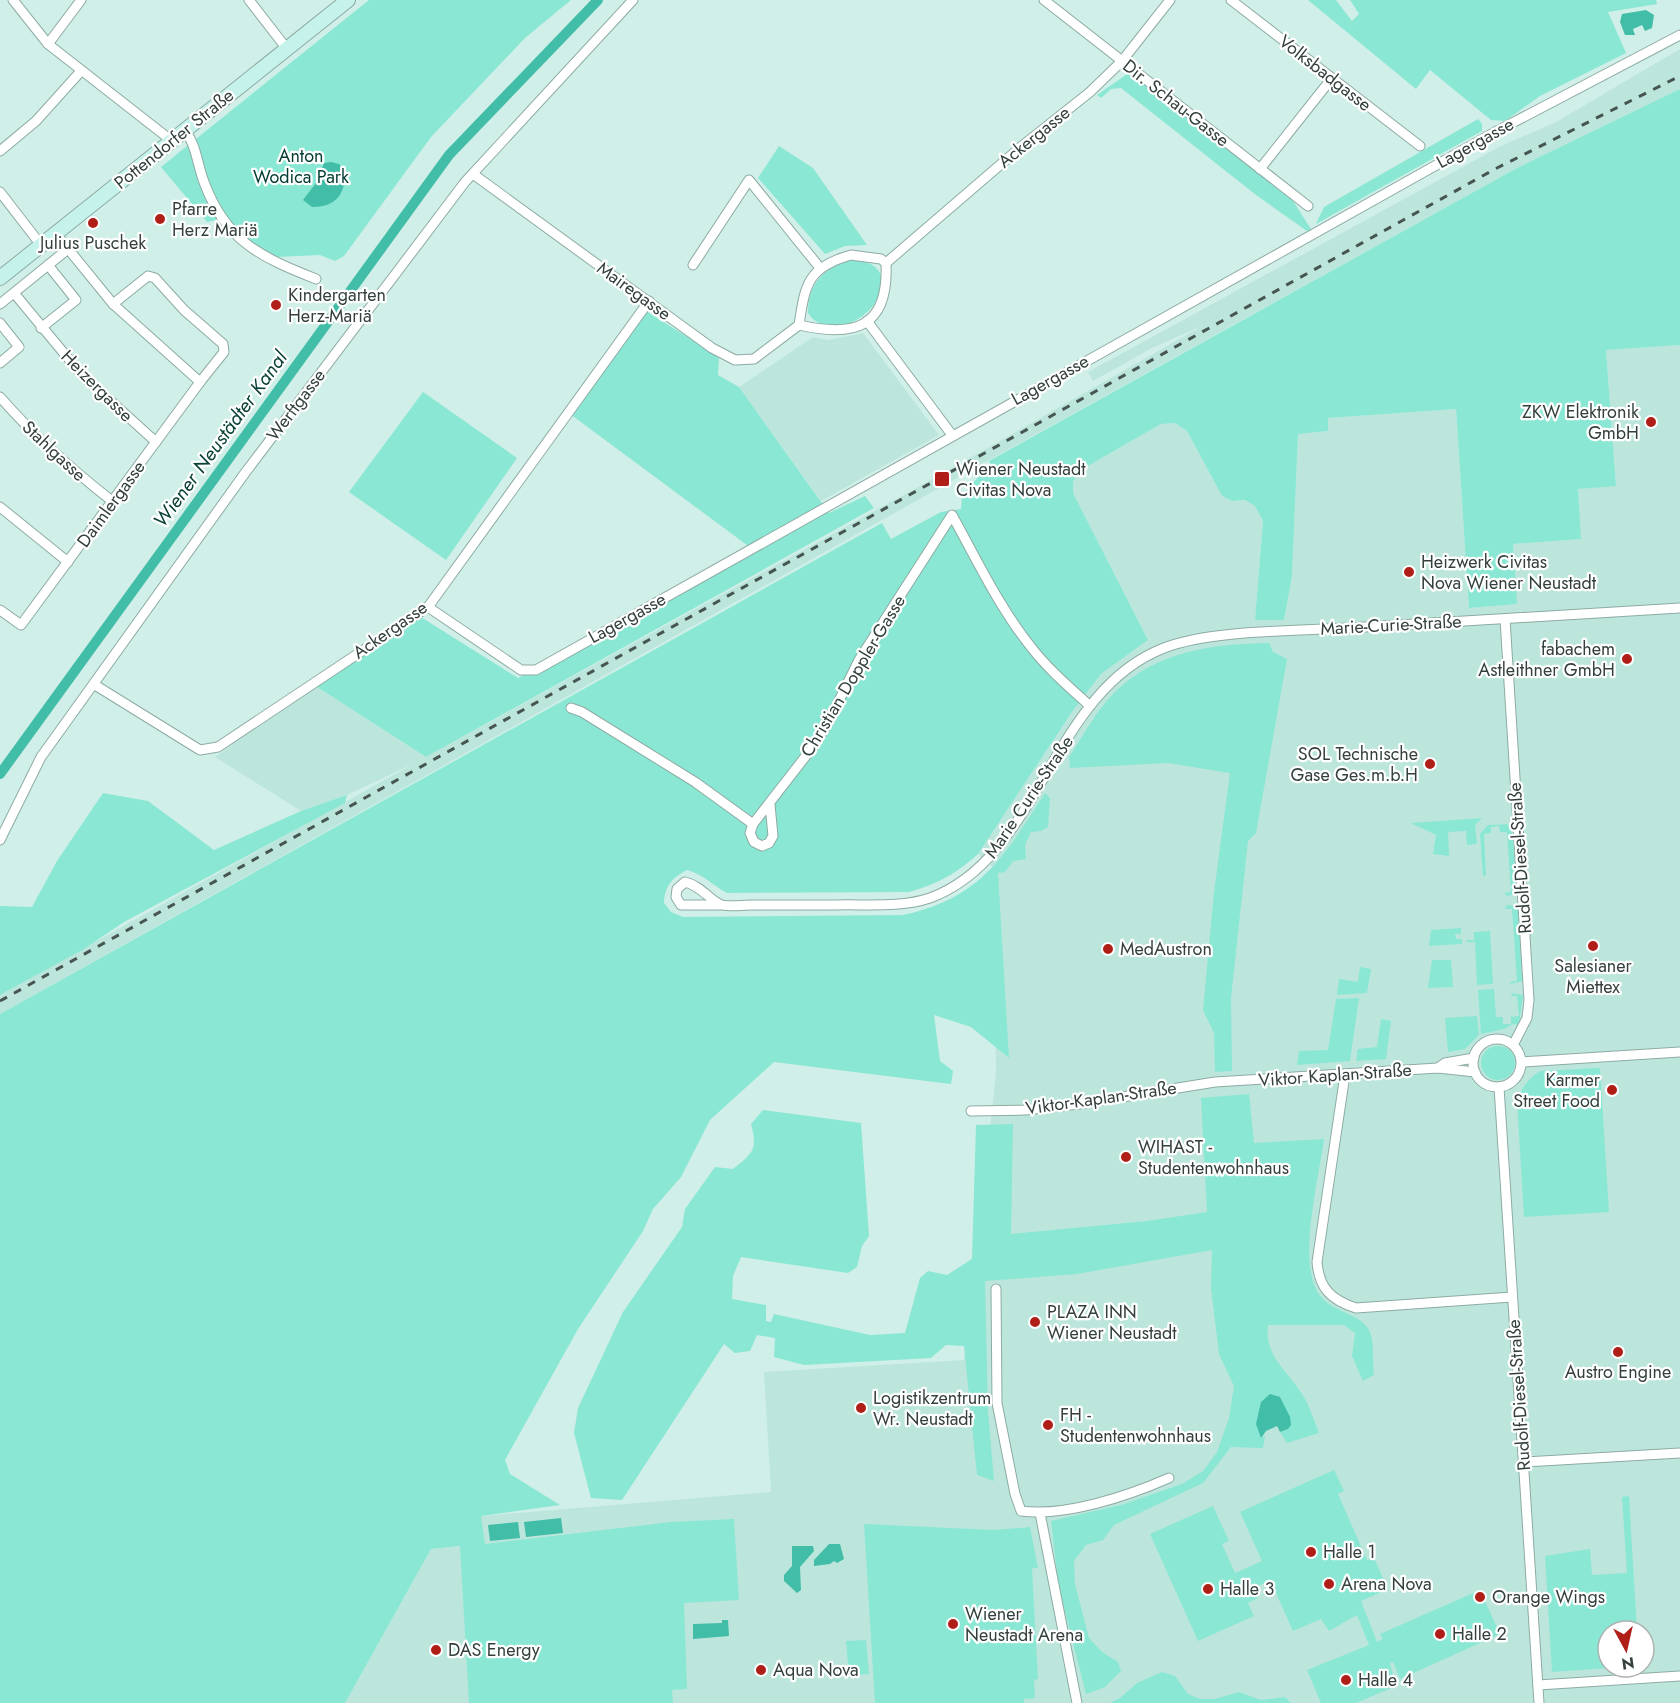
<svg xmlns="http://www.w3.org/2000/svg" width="1680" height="1703" viewBox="0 0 1680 1703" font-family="Jost,sans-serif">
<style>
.built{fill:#bce6dc;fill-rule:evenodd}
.green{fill:#8ae7d4}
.water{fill:#42bda8}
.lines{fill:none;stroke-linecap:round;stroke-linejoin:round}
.canal{stroke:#42bda8;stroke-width:10}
.minor-casing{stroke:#8daba4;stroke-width:11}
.secondary-casing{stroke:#8daba4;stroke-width:16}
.minor{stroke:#fff;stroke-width:9}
.secondary{stroke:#c5f3ec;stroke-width:14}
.rail{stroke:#465551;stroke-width:3;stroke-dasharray:8 8;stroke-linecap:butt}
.poi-dot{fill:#af1f17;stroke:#fff;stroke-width:2}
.labels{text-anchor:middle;stroke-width:4.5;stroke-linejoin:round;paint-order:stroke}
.street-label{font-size:18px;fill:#33403d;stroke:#fff}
.park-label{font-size:18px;fill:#003a31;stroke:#fff}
.poi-label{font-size:18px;fill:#33403d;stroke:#fff;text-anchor:start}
.water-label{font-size:20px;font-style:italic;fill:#0a4138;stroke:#fff}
</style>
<rect width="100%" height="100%" fill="#d0efe8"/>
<!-- built -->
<g class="built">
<path d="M1680,49V89L1517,168L982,464L0,1014V995L415,763L347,795L301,811L215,757L314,685L426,757L940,475L1204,325L1152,348L1093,381L1088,372L1501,146L1556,122Z"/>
<path d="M863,333L939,435L821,501L739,387L813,337L828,340Z"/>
<path d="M1680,345V1703H345L431,1549L460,1546L481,1516L771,1492L764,1372L964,1360L996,1074L994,868L978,854L1072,712L1101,674L1148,640L1073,493V482L1079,471L1161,424L1175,423L1187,431L1222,496L1232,501L1245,500L1255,506L1263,521L1255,620H1284L1292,576L1298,434L1328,431L1327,418L1456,409L1469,608L1516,604L1513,544L1580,539L1578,489L1616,485L1606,350ZM1608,1631H1644V1667H1608Z"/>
</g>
<!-- green -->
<g class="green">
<path d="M369,0H571L525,38L431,137L344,256L335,261L320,255L277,257L264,254L242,237L226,218L207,222L161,167Z"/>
<path d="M1308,0H1336L1352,21L1359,14L1350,0H1656L1657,4L1608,12L1626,53L1540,96L1505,121L1491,120L1430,70L1416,89Z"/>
<path d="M1130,72L1293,201L1311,229L1307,231L1256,195L1121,88L1111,89L1101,98L1097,95Z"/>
<path d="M1680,89V345L1606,350L1616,486L1578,489L1581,539L1513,544L1517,604L1469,608L1456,409L1328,418V431L1298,434L1292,576L1284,620H1255L1263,521L1255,506L1245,500L1232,501L1222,496L1187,431L1175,423L1161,424L1079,471L1073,482V493L1148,640L1101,674L1072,712L978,854C956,874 937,884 909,892L727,893C712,885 703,874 687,870C672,878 665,885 664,903L671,912L683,917L903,915C982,898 1004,856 1045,793L1050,798L1048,827L1041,831L1031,832L1025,845L1026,859L1013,861L1005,872L998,873L1009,1058L971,1027L934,1015L940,1061L953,1071L951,1084L774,1062L710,1120L681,1177L653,1209L643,1231L578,1329L505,1460L510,1474L560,1505L481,1516L485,1544L671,1522L734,1519L739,1600L684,1603L687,1689L672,1690L673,1703H469L460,1546L431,1549L345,1703H0V1014L882,523L891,539L941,512L961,509L962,495L990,464L989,461L1517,168Z"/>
<path d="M1478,119L1482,124V131L1316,224L1324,207Z"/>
<path d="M779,146L813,168L867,245L845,246L825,254L758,178Z"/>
<path d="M848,260C910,259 877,328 831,326C821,325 814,322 808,313C808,285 822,270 848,260Z"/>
<path d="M643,309L719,357L718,375L739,387L829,513L865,496L874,508L426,757L314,685L416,614L518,678L751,548L570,414Z"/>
<path d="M423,392L517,458L446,560L349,492Z"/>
<path d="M1269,643L1273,652L1287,659L1256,833L1248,841L1231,998L1232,1071L1215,1072L1214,1033L1203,1010L1214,892L1230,773L1168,763L1070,768L1069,757C1083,736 1096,711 1114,693C1156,651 1212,644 1269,643Z"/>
<path d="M103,793L148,801L214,850L301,811L347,795L345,803L124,922L84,949L0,995V906L32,907L57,861Z"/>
<path d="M1482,818L1475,825L1477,844L1467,845L1466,831L1448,832L1449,856L1433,854L1436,835L1411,823Z"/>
<path d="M1512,824L1517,894L1507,896L1504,893L1511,892L1507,832H1500L1499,826L1491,827V833L1484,834L1486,875L1483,876L1480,834L1488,825Z"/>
<path d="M1507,905L1518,906L1522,981L1511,984L1510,982L1517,981L1512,909H1505Z"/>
<path d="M1461,928V934H1455L1456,939H1462V944L1429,946L1431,930Z"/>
<path d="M1490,931L1493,984L1477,985L1475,942H1467L1466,940H1474V932Z"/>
<path d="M1432,960H1451L1453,987L1428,988Z"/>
<path d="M1360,967L1371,969L1367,993L1337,995L1339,979L1358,982Z"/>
<path d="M1494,989L1496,1017H1503V1024H1511V1017L1519,1016L1517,996H1511L1512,993L1523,995L1519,1025L1513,1024L1504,1029L1481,1034L1478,990Z"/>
<path d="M1359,998L1350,1061L1297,1065L1299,1051L1328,1050L1336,999Z"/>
<path d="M1477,1016L1479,1035L1465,1049L1448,1052L1445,1018Z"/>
<path d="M1381,1019L1391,1021L1386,1059L1356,1061L1358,1049L1377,1047Z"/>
<circle cx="1498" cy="1063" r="17"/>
<path d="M1600,1068L1609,1212L1524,1217L1517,1102C1521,1089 1528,1078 1540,1071Z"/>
<path d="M1249,1094L1254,1143L1324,1139C1319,1177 1299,1255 1316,1289C1327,1313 1360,1312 1369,1330C1375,1341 1372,1362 1374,1375L1363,1381L1352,1356L1355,1333L1344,1325H1268C1264,1356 1287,1370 1302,1394C1310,1406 1314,1421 1319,1433L1287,1443L1280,1432L1288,1429L1280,1397L1262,1438L1265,1436L1263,1448L1231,1447L1203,1483L1114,1525L1103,1540L1086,1545L1074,1561L1075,1584L1089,1638L1102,1652L1118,1662L1121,1671L1105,1687L1086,1694L1059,1588L1051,1521L1121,1505L1182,1484L1203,1471L1217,1452L1229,1418L1234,1386L1219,1354L1211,1288L1212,1250L1077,1274L985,1281L988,1411L994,1481L977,1475L964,1346L946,1345L931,1358L804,1365L774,1357L775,1338L757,1335L750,1351L735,1353L724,1344L622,1500L591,1498L574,1433L578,1408L623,1312L682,1227L685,1209L715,1167L733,1169C753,1153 758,1150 751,1124L763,1110L861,1123L869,1236L862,1246L857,1267L848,1273L741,1257L733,1276L732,1299L766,1305V1321L771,1322L774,1314L870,1335L905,1333L920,1278L928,1271L947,1275L972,1259L976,1125L1013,1124L1011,1234L1147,1221L1207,1212L1201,1098Z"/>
<path d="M1334,1470L1344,1491L1338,1494L1367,1560L1374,1558L1388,1589L1361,1601L1377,1642L1383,1639L1380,1634L1480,1590L1500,1634L1400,1679L1393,1662L1390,1663L1396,1686L1356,1703H1321L1307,1670L1369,1645L1357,1615L1329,1631L1321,1619L1293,1631L1270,1580L1254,1588L1258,1598L1248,1603L1254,1616L1198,1641L1150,1534L1213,1506L1229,1541L1222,1544L1235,1573L1262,1561L1240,1512Z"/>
<path d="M1629,1496L1637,1631H1608V1667H1624L1552,1672L1545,1556L1590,1549L1592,1575L1627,1573L1622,1497Z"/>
<path d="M864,1524L994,1530L1030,1527L1038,1568H1032L1038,1679L1034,1680L1035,1698L1024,1699V1703H875Z"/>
<path d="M866,1640L869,1674L849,1675L846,1641Z"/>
<path d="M1162,1672L1175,1676L1188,1694L1200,1699H1215L1239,1692L1261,1700L1285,1697L1291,1703H1110L1120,1698L1137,1683Z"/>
</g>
<!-- water -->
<g class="water">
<path d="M1646,10L1654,15L1652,28L1645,31L1642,25L1633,29L1635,35H1625L1620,22L1622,14Z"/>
<path d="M331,162L339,164L346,173C344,195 336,207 312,207L303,200L316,183L324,163Z"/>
<path d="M1270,1394L1280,1397L1290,1417L1291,1425L1288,1429L1280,1432L1277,1426L1266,1431L1261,1438L1256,1424L1261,1402Z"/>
<path d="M561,1518L563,1533L526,1537L524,1522Z"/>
<path d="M518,1522L520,1538L490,1541L488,1525Z"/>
<path d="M829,1544H840L844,1559L837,1563L834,1561L830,1564L814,1566V1560Z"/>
<path d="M792,1546H813L814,1551L800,1567L801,1590L797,1593L784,1581V1575L792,1566Z"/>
<path d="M722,1620H728L729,1636L693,1639V1624L722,1623Z"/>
</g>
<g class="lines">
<!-- canal -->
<path class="canal" d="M0,774L449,155L598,0"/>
<!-- minor casing -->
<g class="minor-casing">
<g id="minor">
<path d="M13,0L48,44L172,141"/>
<path d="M249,0L287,49"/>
<path d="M1044,0L1308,206"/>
<path d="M1231,0L1420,146"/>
<path d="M48,44L81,0"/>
<path d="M185,130C197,147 197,164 204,182C226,242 261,257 316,279"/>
<path d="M0,151L36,121L81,71"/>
<path d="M1260,169L1332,78"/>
<path d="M473,174L712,348L735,360L754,359L799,325"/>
<path d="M0,192L41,245"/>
<path d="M851,255L881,259L886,263C889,327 856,338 799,325C805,284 808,267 851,255Z"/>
<path d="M886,263L1022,146L1090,92L1122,61L1170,0"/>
<path d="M693,265L749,180L820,268"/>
<path d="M14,293L82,375L156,442"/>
<path d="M0,304L68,249"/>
<path d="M113,304L148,276L155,278L184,310L223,344L224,352L200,382"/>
<path d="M867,321L952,435"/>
<path d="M0,323L19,347L0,363"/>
<path d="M41,328L76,300L48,265"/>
<path d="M0,397C34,436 71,469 112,501"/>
<path d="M0,507L68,562"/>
<path d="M428,607L521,670H536L1497,131L1680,35"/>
<path d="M0,610L21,625L200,382L113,304L56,234"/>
<path d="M1505,619L1529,1000L1527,1018L1513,1045"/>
<path d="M95,685L200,750L218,747L428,607L649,301"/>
<path d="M571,708L582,712L695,782L753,824"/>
<path d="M770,805L773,836L769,843L762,846L754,842L750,833L753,824L812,748L828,723L859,660L952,515C977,560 999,607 1031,647C1048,669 1069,687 1090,706"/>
<path d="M0,840L41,757L245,473L465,182L633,0"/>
<path d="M720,905H681L676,897L677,889L685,882C702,886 711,902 722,905C730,907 742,905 750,905C778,905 807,905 835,905C866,904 900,908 930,898C1041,857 1050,692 1164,648C1211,630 1296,631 1348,628C1459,621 1569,615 1680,608"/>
<circle cx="1497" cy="1063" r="24"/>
<path d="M1522,1062L1680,1052"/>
<path d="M1438,1068L1445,1063L1474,1058"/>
<path d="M1345,1075L1317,1262C1319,1288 1331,1300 1356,1308L1512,1297"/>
<path d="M1499,1087L1539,1703"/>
<path d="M971,1111L1025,1110L1079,1104L1215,1082L1438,1068L1475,1072"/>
<path d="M996,1289L997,1403L1015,1494L1021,1511C1065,1517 1128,1496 1169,1478"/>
<path d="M1525,1462L1680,1453"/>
<path d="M1040,1513L1077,1703"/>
<path d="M1538,1685L1680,1676"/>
</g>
</g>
<!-- secondary casing -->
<g class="secondary-casing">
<path id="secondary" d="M0,278L348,0"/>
</g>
<!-- minor -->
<use href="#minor" class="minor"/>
<!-- secondary -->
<use href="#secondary" class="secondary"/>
<!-- rail -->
<path class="rail" d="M0,1001L1495,169L1680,76"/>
</g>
<!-- markers -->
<g class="poi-dot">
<circle cx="160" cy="219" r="6"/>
<circle cx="93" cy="223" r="6"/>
<circle cx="276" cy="305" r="6"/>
<circle cx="1651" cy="422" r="6"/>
<rect x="934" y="471" width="16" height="16" rx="3"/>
<circle cx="1409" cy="572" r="6"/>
<circle cx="1627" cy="659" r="6"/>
<circle cx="1430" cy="764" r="6"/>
<circle cx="1593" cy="946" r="6"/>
<circle cx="1108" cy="949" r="6"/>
<circle cx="1612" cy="1090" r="6"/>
<circle cx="1126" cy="1157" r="6"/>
<circle cx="1035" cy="1322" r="6"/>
<circle cx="1618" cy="1352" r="6"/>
<circle cx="861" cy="1408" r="6"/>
<circle cx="1048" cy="1425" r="6"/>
<circle cx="1311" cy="1552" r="6"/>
<circle cx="1329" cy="1584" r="6"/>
<circle cx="1208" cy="1589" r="6"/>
<circle cx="1480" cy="1597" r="6"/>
<circle cx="953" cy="1624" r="6"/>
<circle cx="1440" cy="1634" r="6"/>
<circle cx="436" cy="1650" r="6"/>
<circle cx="761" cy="1670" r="6"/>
<circle cx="1346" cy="1680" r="6"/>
</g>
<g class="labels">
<!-- street labels -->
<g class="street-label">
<text transform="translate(1325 73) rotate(38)" y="6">Volksbadgasse</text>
<text transform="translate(1176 103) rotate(38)" y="6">Dir. Schau-Gasse</text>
<text transform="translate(1034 137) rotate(-39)" y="6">Ackergasse</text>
<text transform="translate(174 139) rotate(-39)" y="6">Pottendorfer Straße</text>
<text transform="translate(1475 143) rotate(-29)" y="6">Lagergasse</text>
<text transform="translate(634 291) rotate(36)" y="6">Mairegasse</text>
<text transform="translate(1050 380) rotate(-29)" y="6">Lagergasse</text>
<text transform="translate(97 386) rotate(45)" y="6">Heizergasse</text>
<text transform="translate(296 405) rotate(-53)" y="6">Werftgasse</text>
<text transform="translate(54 451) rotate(43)" y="6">Stahlgasse</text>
<text transform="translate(111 504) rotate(-54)" y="6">Daimlergasse</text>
<text transform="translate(627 618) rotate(-29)" y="6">Lagergasse</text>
<text transform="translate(1391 625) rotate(-3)" y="6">Marie-Curie-Straße</text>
<text transform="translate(390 630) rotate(-35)" y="6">Ackergasse</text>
<text transform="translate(853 676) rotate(-59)" y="6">Christian Doppler-Gasse</text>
<text transform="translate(1029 797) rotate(-56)" y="6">Marie Curie-Straße</text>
<text transform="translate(1520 858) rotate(-94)" y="6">Rudolf-Diesel-Straße</text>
<text transform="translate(1335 1075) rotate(-4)" y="6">Viktor Kaplan-Straße</text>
<text transform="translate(1101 1098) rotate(-8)" y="6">Viktor-Kaplan-Straße</text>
<text transform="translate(1519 1395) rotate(-94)" y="6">Rudolf-Diesel-Straße</text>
</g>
<!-- park labels -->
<g class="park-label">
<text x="301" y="162">Anton<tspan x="301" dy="21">Wodica Park</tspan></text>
</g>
<!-- poi labels -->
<g class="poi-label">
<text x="172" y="215">Pfarre<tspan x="172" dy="21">Herz Mariä</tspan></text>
<text x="93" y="249" text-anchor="middle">Julius Puschek</text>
<text x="288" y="301">Kindergarten<tspan x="288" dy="21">Herz-Mariä</tspan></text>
<text x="1639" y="418" text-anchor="end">ZKW Elektronik<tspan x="1639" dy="21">GmbH</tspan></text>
<text x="956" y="475">Wiener Neustadt<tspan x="956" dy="21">Civitas Nova</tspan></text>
<text x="1421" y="568">Heizwerk Civitas<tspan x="1421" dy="21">Nova Wiener Neustadt</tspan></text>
<text x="1615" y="655" text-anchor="end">fabachem<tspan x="1615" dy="21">Astleithner GmbH</tspan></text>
<text x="1418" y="760" text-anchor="end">SOL Technische<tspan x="1418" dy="21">Gase Ges.m.b.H</tspan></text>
<text x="1120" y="955">MedAustron</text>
<text x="1593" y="972" text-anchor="middle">Salesianer<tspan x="1593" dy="21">Miettex</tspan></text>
<text x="1600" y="1086" text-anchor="end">Karmer<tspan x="1600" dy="21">Street Food</tspan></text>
<text x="1138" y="1153">WIHAST -<tspan x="1138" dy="21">Studentenwohnhaus</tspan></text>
<text x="1047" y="1318">PLAZA INN<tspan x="1047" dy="21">Wiener Neustadt</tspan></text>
<text x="1618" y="1378" text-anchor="middle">Austro Engine</text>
<text x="873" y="1404">Logistikzentrum<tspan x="873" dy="21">Wr. Neustadt</tspan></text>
<text x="1060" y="1421">FH -<tspan x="1060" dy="21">Studentenwohnhaus</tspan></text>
<text x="1323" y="1558">Halle 1</text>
<text x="1341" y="1590">Arena Nova</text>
<text x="1220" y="1595">Halle 3</text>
<text x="1492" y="1603">Orange Wings</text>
<text x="965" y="1620">Wiener<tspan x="965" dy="21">Neustadt Arena</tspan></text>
<text x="1452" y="1640">Halle 2</text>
<text x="448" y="1656">DAS Energy</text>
<text x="773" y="1676">Aqua Nova</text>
<text x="1358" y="1686">Halle 4</text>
</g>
<!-- water labels -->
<g class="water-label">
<text transform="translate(220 439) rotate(-54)" y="7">Wiener Neustädter Kanal</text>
</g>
</g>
<!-- north arrow -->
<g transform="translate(1626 1649) rotate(172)"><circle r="28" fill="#ffffff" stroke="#adb3b1" stroke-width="1.5"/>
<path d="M0-4.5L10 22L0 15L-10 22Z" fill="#af1f17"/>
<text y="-9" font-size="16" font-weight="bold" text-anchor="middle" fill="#33403d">N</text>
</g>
</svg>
